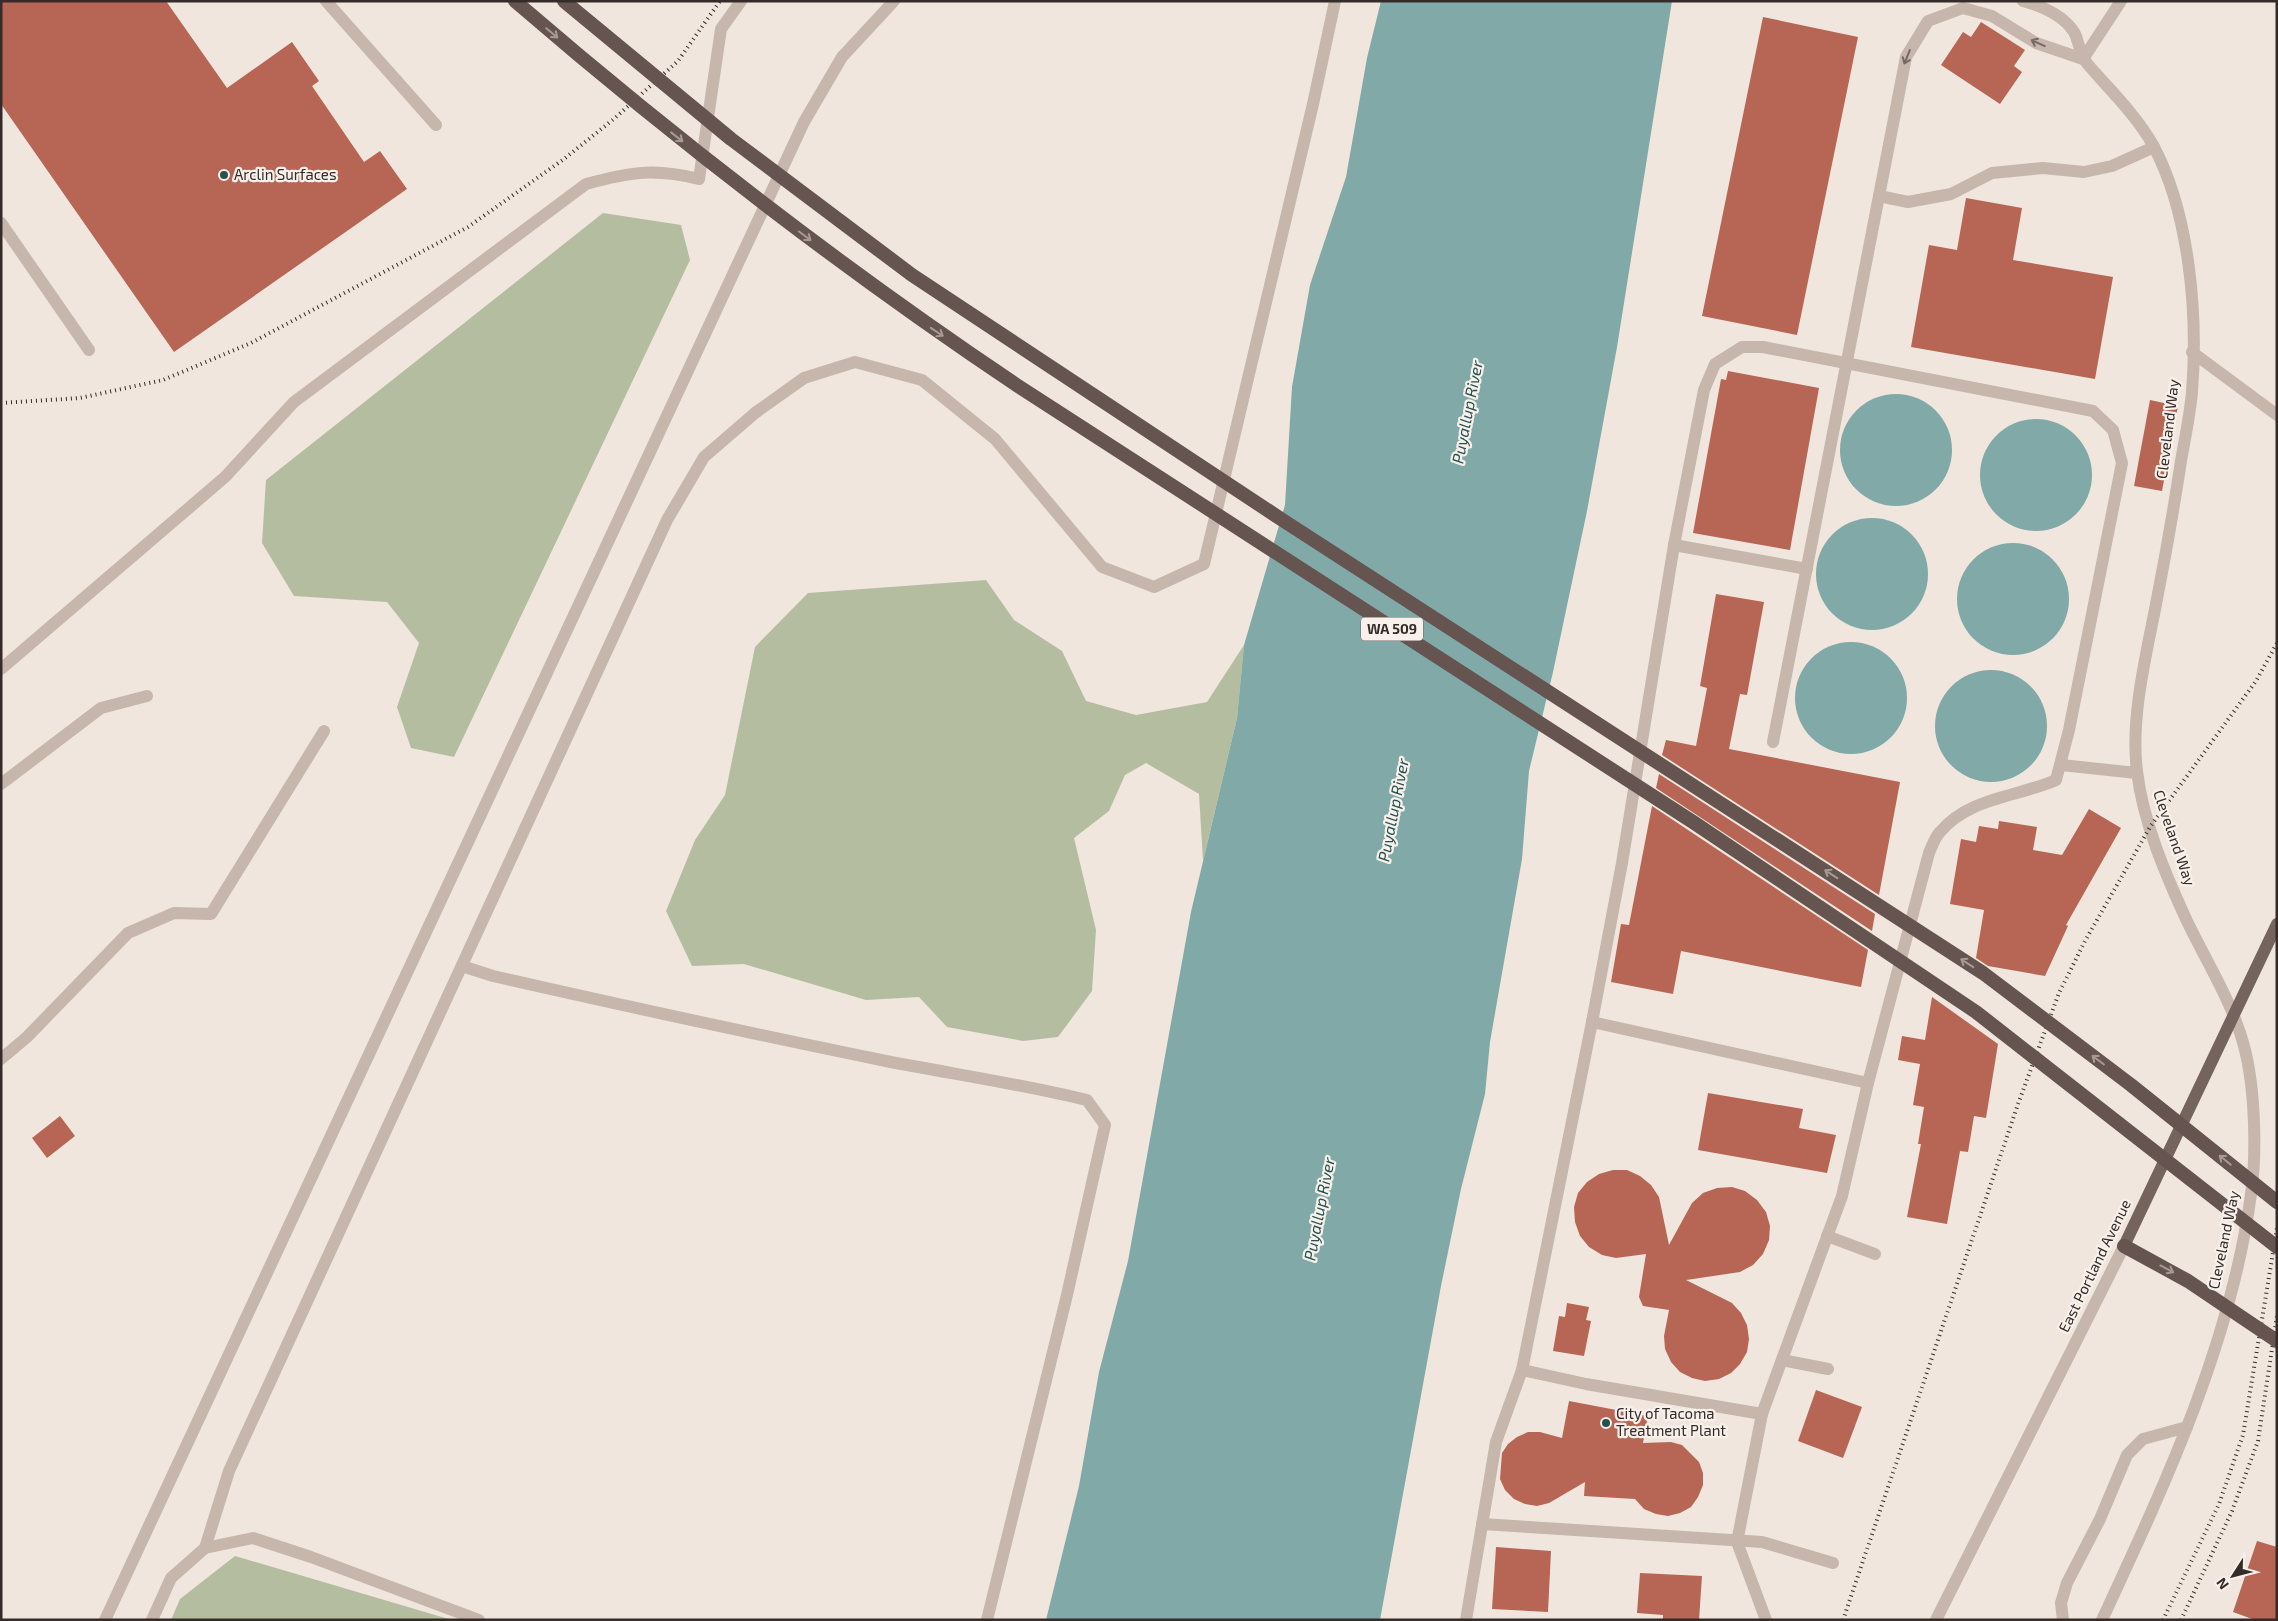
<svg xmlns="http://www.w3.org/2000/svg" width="2278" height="1621" viewBox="0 0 2278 1621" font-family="'Exo 2',sans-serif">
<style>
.green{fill:#b5bda0}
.water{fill:#81a9a8}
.building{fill:#b76554}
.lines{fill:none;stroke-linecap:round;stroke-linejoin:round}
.service{stroke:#c6b6ac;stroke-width:12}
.minor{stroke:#c6b6ac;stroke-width:12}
.tertiary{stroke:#c6b6ac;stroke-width:12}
.rail{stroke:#352c2a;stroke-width:4;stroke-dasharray:1 4;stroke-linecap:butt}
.primary-bridge{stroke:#75635d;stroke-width:12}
.trunk-bridge{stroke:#655450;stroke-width:14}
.oneway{stroke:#a79a95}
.oneway2{stroke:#766a64}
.poi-dot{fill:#245251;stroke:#f8f0ea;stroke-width:2}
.labels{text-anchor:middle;stroke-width:4.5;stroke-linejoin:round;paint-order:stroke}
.shield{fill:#f8f0ea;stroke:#706764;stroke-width:1}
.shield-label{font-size:14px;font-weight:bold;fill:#352c2a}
.poi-label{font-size:15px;fill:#352c2a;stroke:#f8f0ea;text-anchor:start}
.street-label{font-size:15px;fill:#352c2a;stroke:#f8f0ea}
.water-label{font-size:16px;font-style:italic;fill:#245251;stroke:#f8f0ea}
</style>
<rect width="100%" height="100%" fill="#f0e6de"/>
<!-- green -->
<g class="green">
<path d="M603,213L681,225L690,260L454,757L411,748L397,707L419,643L387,602L294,596L262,543L266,480Z"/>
<path d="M986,580L1014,620L1062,651L1086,701L1136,715L1207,702L1244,645L1237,718L1203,861L1199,794L1146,763L1125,775L1109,811L1074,838L1096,930L1092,991L1058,1037L1023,1041L947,1027L919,997L866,1000L744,964L692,966L666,911L695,840L725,795L755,647L808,593Z"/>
<path d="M235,1556L452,1620H171L180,1599Z"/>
</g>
<!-- water -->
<g class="water">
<path d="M1381,1H1672L1617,347L1587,511L1553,672L1529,771L1522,859L1490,1042L1485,1094L1461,1189L1441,1286L1380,1620H1046L1079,1486L1099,1372L1128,1261L1191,912L1237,718L1244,645L1285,505L1292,387L1310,285L1346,177L1367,58Z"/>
<circle cx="1896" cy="450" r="56"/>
<circle cx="2036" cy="475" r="56"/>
<circle cx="1872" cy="574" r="56"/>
<circle cx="2013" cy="599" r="56"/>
<circle cx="1851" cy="698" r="56"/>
<circle cx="1991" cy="726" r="56"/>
</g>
<!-- building -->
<g class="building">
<path d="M1,1H166L227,88L292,42L319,81L312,86L364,162L380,151L407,189L174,352L1,104Z"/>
<path d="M1763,17L1858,37L1797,335L1702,316Z"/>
<path d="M1981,22L2025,50L2014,66L2022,72L2000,104L1941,65L1963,32L1971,37Z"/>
<path d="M1966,198L2022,208L2013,260L2113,277L2095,379L1911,347L1929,245L1957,250Z"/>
<path d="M1728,371L1819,388L1790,550L1693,533L1721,379L1726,380Z"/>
<path d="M2150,400L2178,406L2162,491L2134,486Z"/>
<path d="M1716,594L1764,602L1747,695L1740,694L1729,749L1900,782L1879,895L1662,755L1666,740L1696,746L1707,688L1700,686Z"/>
<path d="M1659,774L1875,914L1872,931L1656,788Z"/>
<path d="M1652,806L1868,950L1861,987L1681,951L1673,994L1611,982L1621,924L1629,925Z"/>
<path d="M2089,809L2121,828L2066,925L2068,926L2045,976L1988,966L1976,958L1984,910L1950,904L1961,839L1976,842L1979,826L1998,829L1999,821L2037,827L2033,850L2062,855Z"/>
<path d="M1932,997L1998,1044L1986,1118L1974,1116L1968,1152L1960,1151L1947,1224L1907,1217L1921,1144H1918L1924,1107L1913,1105L1920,1064L1898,1060L1902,1036L1925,1040Z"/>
<path d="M1708,1093L1803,1109L1799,1128L1836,1135L1827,1173L1698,1150Z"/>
<path d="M60,1116L75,1136L47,1158L32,1138Z"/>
<path d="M1613,1170H1627L1640,1176L1651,1185L1659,1197L1669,1245L1692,1203L1703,1193L1717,1188L1732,1187L1745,1191L1757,1200L1766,1212L1770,1226L1769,1240L1763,1254L1753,1265L1740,1272L1686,1280L1732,1303L1741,1313L1747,1325L1749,1339L1747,1352L1740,1364L1731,1373L1719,1379L1705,1381L1692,1378L1680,1372L1671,1362L1665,1349L1664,1336L1669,1310L1643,1306L1639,1297L1646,1254L1616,1258L1602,1255L1589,1247L1580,1236L1575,1222L1574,1207L1578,1193L1587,1182L1599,1174Z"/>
<path d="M1567,1303L1589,1307L1586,1320L1591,1321L1584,1356L1553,1351L1559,1316L1565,1317Z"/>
<path d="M1816,1390L1862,1407L1843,1458L1798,1441Z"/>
<path d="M1569,1401L1648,1416L1643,1443L1671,1442L1682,1445L1699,1462L1703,1473V1485L1698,1497L1691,1507L1680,1513L1668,1516L1656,1514L1644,1509L1635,1499L1584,1496L1585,1482L1549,1503L1537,1506L1525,1504L1514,1499L1505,1490L1500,1479L1502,1453L1508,1444L1517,1437L1528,1432H1540L1562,1438Z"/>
<path d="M2257,1541L2277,1547V1620H2255L2233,1612Z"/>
<path d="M1496,1547L1551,1551L1548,1612L1492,1609Z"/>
<path d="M1640,1573L1702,1576L1699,1620H1663V1615L1637,1613Z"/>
</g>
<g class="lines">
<!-- service -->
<g class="service">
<path d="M326,1L436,125"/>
<path d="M1879,196L1908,202L1951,194L1992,173L2043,168L2084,172L2112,166L2154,147"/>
<path d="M1,223L89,350"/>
<path d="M2192,352L2277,415"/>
<path d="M1674,545L1807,569"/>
<path d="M1,669L225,477L294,402L586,184C630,172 654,168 699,179L721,29L741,1"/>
<path d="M1773,742L1906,57L1928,21L1963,8L1992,16L2036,43L2083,59L2121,1"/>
<path d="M2061,765L2137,773"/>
<path d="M1,784L101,708L147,696"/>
<path d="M462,966L493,976C624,1006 755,1034 886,1061C953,1074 1021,1084 1087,1100L1105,1125L1067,1295L987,1620"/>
<path d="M1592,1022L1868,1083"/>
<path d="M1,1059L27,1037L128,933L174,913L211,914L324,731"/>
<path d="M1827,1236L1875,1254"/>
<path d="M1782,1360L1828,1369"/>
<path d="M1522,1370L1586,1384L1762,1414"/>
<path d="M1482,1524L1762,1542L1833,1563"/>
<path d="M205,1548L229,1471L667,520L704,457L755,413L804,378L855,362L922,380L995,439L1102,567L1154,587L1204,564L1313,104L1335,1"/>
<path d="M105,1620L804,122L842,57L894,1"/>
<path d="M152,1620L171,1578L205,1548L253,1538L311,1557L479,1620"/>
<path d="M1466,1620L1496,1442L1522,1370L1592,1022L1622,863L1674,545L1704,390L1715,364L1742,347H1763L2093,411L2113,430L2122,463L2069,730L2056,780C2018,797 1969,797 1940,832C1935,837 1932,846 1929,853L1868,1083L1842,1196L1762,1414L1737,1542L1766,1620"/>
<path d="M2063,1620L2061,1603L2067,1583L2100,1519L2127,1455L2143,1439L2187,1427"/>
</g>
<!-- minor -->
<path class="minor" d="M2023,1C2041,6 2063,15 2074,32C2078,39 2079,49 2083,57C2086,64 2094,71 2099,77C2118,98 2139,120 2153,145C2190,214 2198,315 2192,392C2190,415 2185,438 2181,461C2174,507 2166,553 2157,599C2147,652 2130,717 2137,771C2143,822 2165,873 2186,919C2206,961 2232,1001 2244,1046C2255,1087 2257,1152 2251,1194C2231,1344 2165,1484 2102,1620"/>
<!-- tertiary -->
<path class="tertiary" d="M1936,1620L2124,1246"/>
<!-- rail -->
<g class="rail">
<path d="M1,403L80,398L163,380L251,343L468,227L564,159L615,118L678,61L720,1"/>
<path d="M1843,1620L2018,1104L2059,993L2085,941L2150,827L2256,681L2277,643"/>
<path d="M2163,1620L2219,1504L2243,1435L2277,1228"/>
<path d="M2181,1620L2232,1511L2258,1441L2277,1316"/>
</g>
<!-- primary-bridge -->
<path class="primary-bridge" d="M2124,1246L2277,924"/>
<!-- trunk-bridge -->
<g class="trunk-bridge">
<path d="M515,1C675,139 842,268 1018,386L1693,822L1976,1012L2277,1247"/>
<path d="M564,1L731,139L912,275L1284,521L1983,973L2131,1085L2277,1202"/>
<path d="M2124,1246L2188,1281L2277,1341"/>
</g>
</g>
<!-- one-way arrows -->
<defs><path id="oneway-shaft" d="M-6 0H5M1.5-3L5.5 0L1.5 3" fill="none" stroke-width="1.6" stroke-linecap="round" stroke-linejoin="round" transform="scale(1.25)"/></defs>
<g class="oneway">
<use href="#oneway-shaft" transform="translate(552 33) rotate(40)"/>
<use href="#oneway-shaft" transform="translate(677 137) rotate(38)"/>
<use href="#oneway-shaft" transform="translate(805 236) rotate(37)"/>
<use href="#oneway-shaft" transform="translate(937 332) rotate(34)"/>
<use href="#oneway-shaft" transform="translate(1831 874) rotate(-147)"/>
<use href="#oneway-shaft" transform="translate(1967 963) rotate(-147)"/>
<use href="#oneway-shaft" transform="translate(2098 1060) rotate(-143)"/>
<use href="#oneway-shaft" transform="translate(2225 1160) rotate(-141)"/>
<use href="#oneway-shaft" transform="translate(2167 1269) rotate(28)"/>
</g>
<g class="oneway2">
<use href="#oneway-shaft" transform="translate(2038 43) rotate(-156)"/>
<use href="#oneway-shaft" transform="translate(1907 57) rotate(112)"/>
</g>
<!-- markers -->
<g class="poi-dot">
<circle cx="224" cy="175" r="5"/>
<circle cx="1606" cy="1423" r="5"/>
</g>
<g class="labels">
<!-- shield labels -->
<rect class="shield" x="1361" y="617.5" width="62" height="23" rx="4"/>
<g class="shield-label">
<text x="1392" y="634">WA 509</text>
</g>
<!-- poi labels -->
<g class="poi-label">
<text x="234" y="180">Arclin Surfaces</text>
<text x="1616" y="1419">City of Tacoma<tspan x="1616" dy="17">Treatment Plant</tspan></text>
</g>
<!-- street labels -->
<g class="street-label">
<text transform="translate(2168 429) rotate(-83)" y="5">Cleveland Way</text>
<text transform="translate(2174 838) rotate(71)" y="5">Cleveland Way</text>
<text transform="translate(2224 1240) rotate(-78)" y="5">Cleveland Way</text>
<text transform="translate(2095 1266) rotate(-64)" y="5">East Portland Avenue</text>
</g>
<!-- water labels -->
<g class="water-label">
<text transform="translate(1467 412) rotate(-79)" y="6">Puyallup River</text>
<text transform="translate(1393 810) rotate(-79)" y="6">Puyallup River</text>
<text transform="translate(1319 1209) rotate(-79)" y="6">Puyallup River</text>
</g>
</g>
<!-- border -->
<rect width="2278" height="1621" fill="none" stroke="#352c2a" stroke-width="5"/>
<!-- north arrow -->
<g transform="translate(2233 1576) rotate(234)" stroke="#f8f0ea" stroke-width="4" paint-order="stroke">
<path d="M0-4L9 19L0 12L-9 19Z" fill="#352c2a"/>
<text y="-8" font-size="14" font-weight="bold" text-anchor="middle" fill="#352c2a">N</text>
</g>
</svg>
